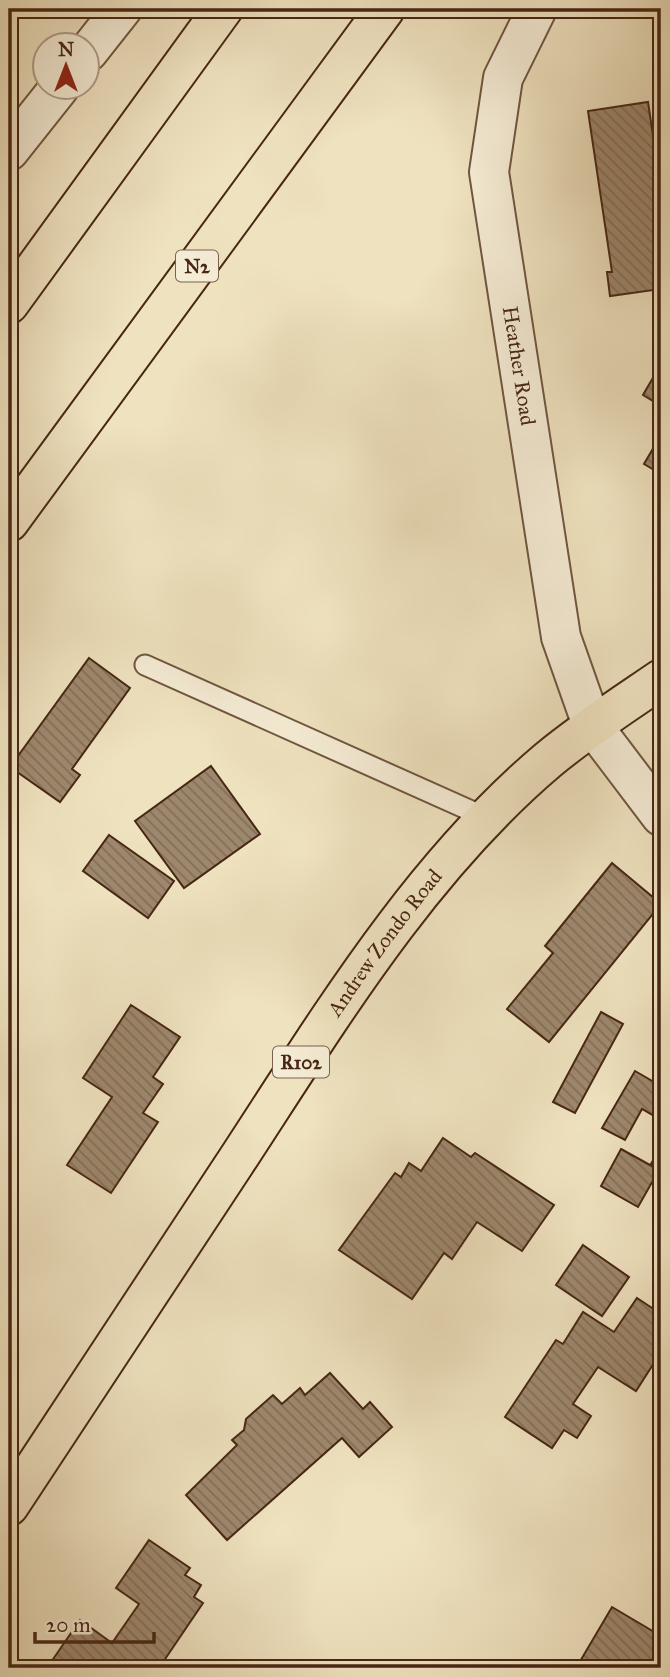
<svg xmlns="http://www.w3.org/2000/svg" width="670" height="1677" viewBox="0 0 670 1677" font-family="'IM FELL Great Primer',serif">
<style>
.building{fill:url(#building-back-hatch);stroke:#472614;stroke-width:2}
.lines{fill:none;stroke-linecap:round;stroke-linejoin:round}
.service-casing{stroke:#71553f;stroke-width:23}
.minor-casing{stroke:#71553f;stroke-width:42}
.primary-casing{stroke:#472614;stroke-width:42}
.motorway-casing{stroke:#472614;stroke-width:42}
.service{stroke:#f5ecd5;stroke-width:19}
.minor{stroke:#f5ecd5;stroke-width:38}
.primary{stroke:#efe2bf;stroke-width:38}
.motorway{stroke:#efe2bf;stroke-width:38}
.labels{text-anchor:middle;stroke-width:5;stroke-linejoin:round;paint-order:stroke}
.shield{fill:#f5ecd5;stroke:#7b614e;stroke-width:2}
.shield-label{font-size:19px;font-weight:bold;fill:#472614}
.street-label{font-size:21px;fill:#472614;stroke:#f5ecd5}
</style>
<defs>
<pattern id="building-back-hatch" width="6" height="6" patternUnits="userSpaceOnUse" patternTransform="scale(1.75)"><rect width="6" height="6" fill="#9e886d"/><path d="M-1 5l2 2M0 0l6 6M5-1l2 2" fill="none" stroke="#836f58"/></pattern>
</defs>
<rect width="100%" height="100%" fill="#efe2bf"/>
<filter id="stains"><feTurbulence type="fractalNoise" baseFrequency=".00286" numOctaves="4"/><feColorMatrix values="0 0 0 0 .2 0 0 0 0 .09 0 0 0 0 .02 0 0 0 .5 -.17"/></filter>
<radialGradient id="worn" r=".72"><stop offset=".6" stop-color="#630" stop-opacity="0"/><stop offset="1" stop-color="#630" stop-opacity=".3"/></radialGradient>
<!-- building -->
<g class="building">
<path d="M648,102L659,176H661V289L610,296L607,272H612L588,111Z"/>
<path d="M661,364V406L643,395Z"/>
<path d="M661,435V474L644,464Z"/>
<path d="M89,658L130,688L72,769L80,775L60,802L10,767Z"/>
<path d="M211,766L260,834L184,888L135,821Z"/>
<path d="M109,835L174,881L148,918L83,871Z"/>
<path d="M612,863L661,904L549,1042L507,1009L553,953L545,946Z"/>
<path d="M131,1005L180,1037L153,1077L163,1084L143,1113L158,1122L111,1193L67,1165L112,1097L83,1078Z"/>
<path d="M601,1012L623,1024L575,1113L553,1102Z"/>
<path d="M635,1071L661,1086V1120L642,1109L625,1140L602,1128Z"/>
<path d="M443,1138L471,1157L475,1153L554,1205L522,1251L477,1222L452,1259L444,1253L412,1299L339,1250L395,1173L401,1177L409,1163L421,1171Z"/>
<path d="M661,1147V1170L651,1164Z"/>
<path d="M621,1149L659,1170L638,1207L601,1186Z"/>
<path d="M583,1245L629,1277L602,1316L556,1285Z"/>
<path d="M637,1298L661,1314V1352L636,1391L598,1367L573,1404L591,1416L577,1438L564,1430L552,1448L505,1417L556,1340L563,1344L583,1312L614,1332Z"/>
<path d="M330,1373L363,1409L370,1402L392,1427L359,1457L342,1438L227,1540L186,1495L237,1445L232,1440L244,1430L246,1419L273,1395L282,1404L300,1388L305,1395Z"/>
<path d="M149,1540L190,1568L185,1575L201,1585L194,1597L203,1603L159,1668H47L80,1620L112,1643L139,1604L116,1588Z"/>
<path d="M612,1607L661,1636V1668H588L579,1663Z"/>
</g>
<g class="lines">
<!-- service casing -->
<g class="service-casing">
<path id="service" d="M145,665L487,818"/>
</g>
<!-- minor casing -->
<g class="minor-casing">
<g id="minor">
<path id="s1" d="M537,9L503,78L489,172L561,637L592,725L661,816"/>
<path d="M88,52L122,9"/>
<path d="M9,151L59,88"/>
</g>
</g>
<!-- primary casing -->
<g class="primary-casing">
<g id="primary">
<path id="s2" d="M9,1506C84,1392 160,1277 235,1163C328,1021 418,870 548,760C584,730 623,705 661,679"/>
</g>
</g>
<!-- motorway casing -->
<g class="motorway-casing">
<g id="motorway">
<path d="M9,304L223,9"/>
<path d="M9,522L385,9"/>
</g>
</g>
<!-- service -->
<use href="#service" class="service"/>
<!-- minor -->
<use href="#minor" class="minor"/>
<!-- primary -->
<use href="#primary" class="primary"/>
<!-- motorway -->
<use href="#motorway" class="motorway"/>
</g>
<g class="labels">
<!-- shield labels -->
<g class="shield">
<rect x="176" y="250.5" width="42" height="31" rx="5"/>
<rect x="273" y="1046.5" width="56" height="31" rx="5"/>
</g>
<g class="shield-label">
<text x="197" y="273">N2</text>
<text x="301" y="1069">R102</text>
</g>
<!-- street labels -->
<g class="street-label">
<text dy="7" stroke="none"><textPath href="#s1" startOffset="368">Heather Road</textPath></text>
<text dy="7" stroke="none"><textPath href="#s2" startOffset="677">Andrew Zondo Road</textPath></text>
</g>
</g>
<!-- margin -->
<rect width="670" height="1677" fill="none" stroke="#efe2bf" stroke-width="35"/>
<rect x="10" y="10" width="649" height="1656" fill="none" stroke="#472614" stroke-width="3.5"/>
<rect x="18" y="18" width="635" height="1642" fill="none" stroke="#472614" stroke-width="2"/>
<!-- north arrow -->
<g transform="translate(66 66)"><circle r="33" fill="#f5ecd5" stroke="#af9d88" stroke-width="2"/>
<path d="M0-5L12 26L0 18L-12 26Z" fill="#8f2418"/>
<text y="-10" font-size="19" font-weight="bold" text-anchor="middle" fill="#472614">N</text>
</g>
<!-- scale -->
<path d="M35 1632v10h119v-10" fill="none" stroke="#472614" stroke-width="3.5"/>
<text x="46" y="1632" font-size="21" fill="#472614" stroke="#f5ecd5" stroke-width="5" paint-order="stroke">20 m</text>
<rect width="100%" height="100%" filter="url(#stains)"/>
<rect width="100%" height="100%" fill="url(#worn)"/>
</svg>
